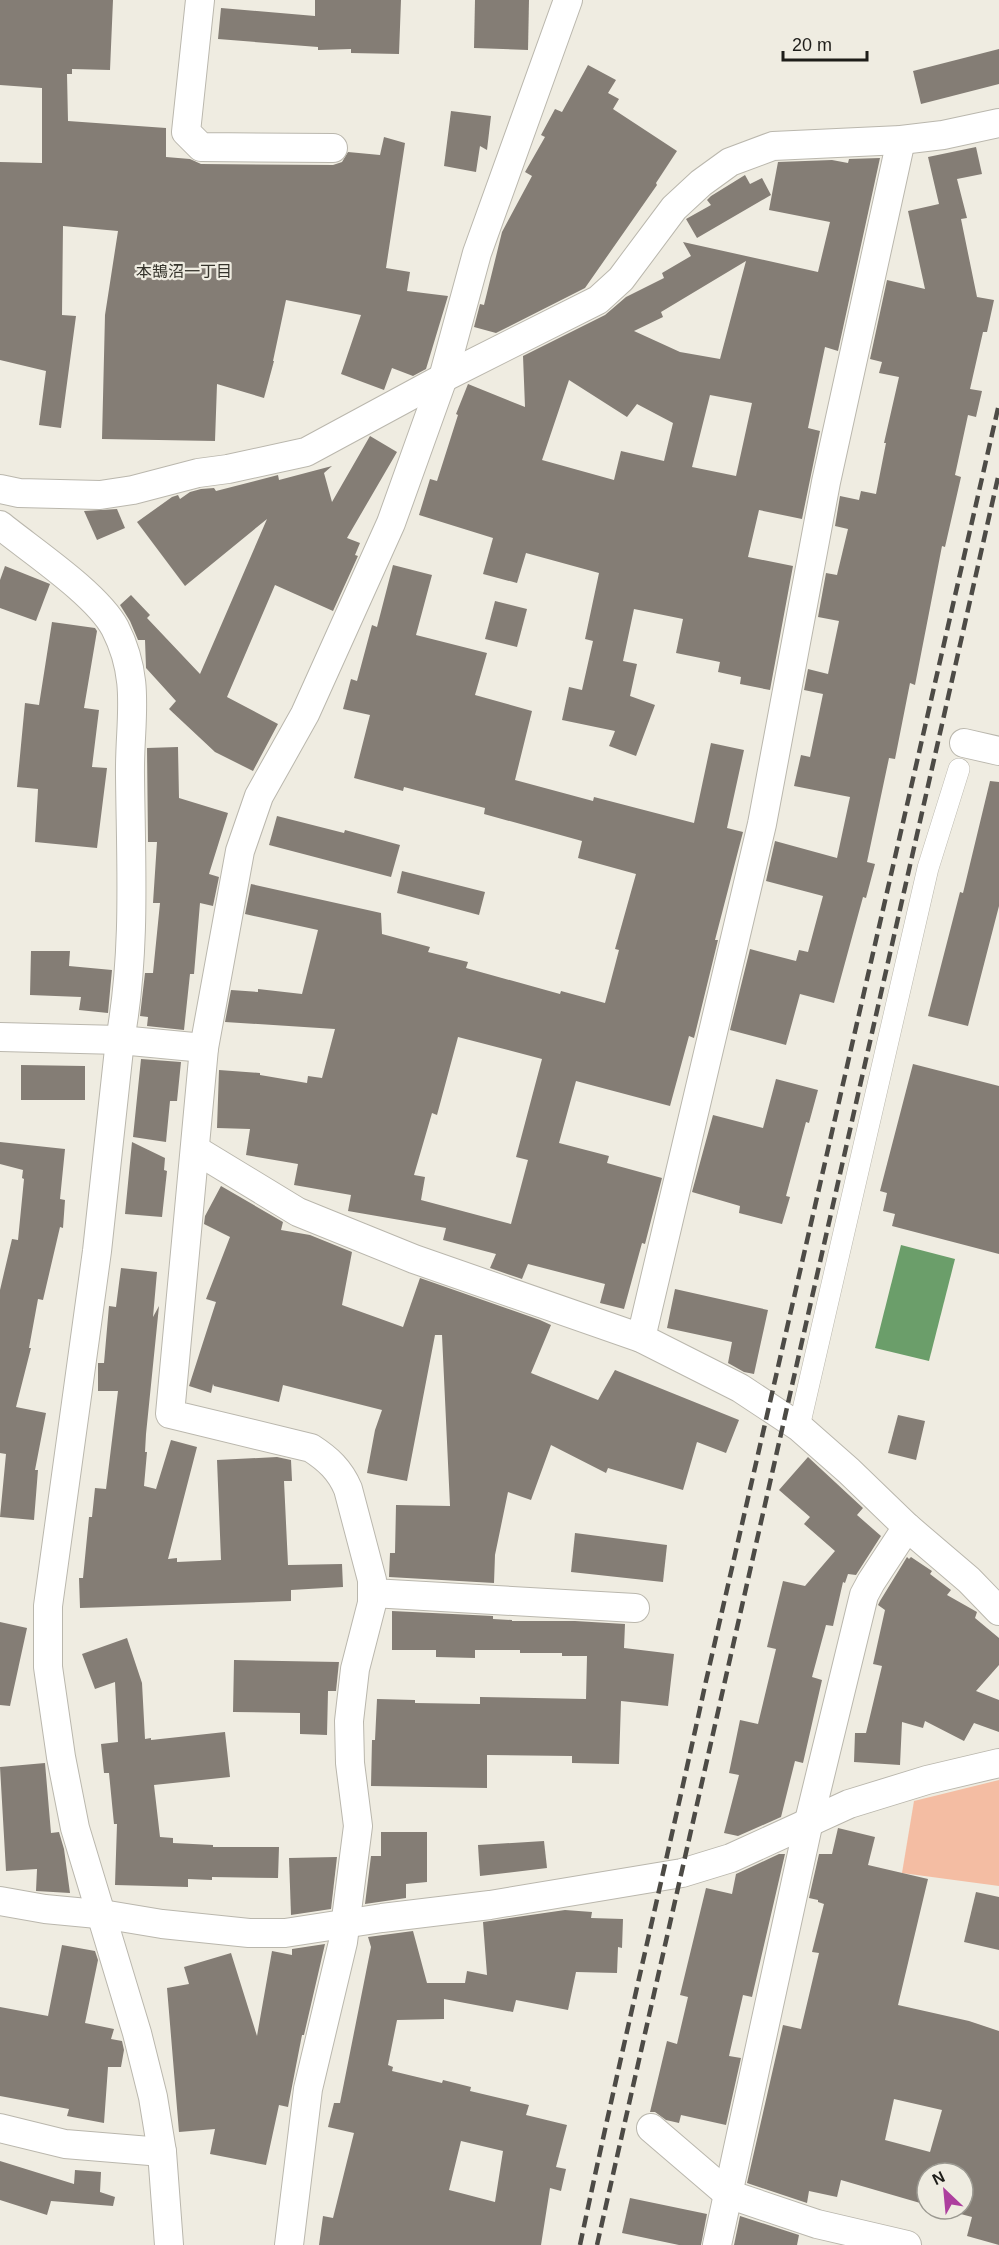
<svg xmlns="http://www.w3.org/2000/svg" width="999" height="2245" viewBox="0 0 999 2245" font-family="Helvetica,'Noto Sans JP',sans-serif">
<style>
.green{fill:#f4bda3}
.water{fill:#6b9e6a}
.building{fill:#847d75;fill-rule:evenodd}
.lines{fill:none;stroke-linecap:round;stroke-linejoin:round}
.pedestrian-casing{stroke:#bab7ad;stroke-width:22}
.minor-casing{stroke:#bab7ad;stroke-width:30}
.pedestrian{stroke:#fff;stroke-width:21}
.minor{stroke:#fff;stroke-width:28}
.rail{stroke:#4d4b46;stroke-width:4.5;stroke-dasharray:12 6;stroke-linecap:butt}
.labels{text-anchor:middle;stroke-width:4.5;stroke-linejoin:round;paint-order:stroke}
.neighbourhood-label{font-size:16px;fill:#36342c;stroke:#efece1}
</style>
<rect width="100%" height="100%" fill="#efece1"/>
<!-- green -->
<path class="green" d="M999,1780V1886L902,1873L914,1801Z"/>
<!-- water -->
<path class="water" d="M901,1245L955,1259L929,1361L875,1348Z"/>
<!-- building -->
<g class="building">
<path d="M0,0H113L110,70L72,69V74H67L68,121L166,128V157L190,159L201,164L333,165L342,162L348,152L380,155L384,137L405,143L386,268L410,272L407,291L448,296L426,369L413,376L392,368L384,390L341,374L361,315L286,300L273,361H274L264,398L217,384L215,441L102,439L105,315L118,231L63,226L62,315L76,316L61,428L39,425L46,371L0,360V162L42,163V88L0,85Z"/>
<path d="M315,0H401L399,54L351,53V49L318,50V47L218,39L221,8L315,16Z"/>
<path d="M475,0H529L528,50L474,48Z"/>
<path d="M999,49V84L921,104L913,71Z"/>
<path d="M588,65L616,80L608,93L619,99L613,109L677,151L656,183L657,185L585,288L496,333L474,327L480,304L484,305L502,232L532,176L525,172L545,137L541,135L555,109L562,112Z"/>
<path d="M451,111L491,116L487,150L480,146L476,172L444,166Z"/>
<path d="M976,147L982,174L957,179L967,218L961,219L977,297L994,300L987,332H983L970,389L982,391L976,417L968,415L955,475L961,477L945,547L942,546L915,685L910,683L895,759L889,758L867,862L875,864L866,898L863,897L834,1003L800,994L786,1045L730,1030L750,949L796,961L799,950L808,952L823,896L766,881L775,841L837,858L850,797L794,786L801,755L810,757L823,694L804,690L808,669L828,674L839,621L818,617L826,573L837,575L848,529L835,526L840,496L859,500L861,491L876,494L886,443H884L899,377L879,373L882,362L870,359L887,280L925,289L908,211L939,204L928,157Z"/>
<path d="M880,158L838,351L825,347L808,428L820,431L802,519L759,510L748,557L793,566L770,690L740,684L741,677L718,672L720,662L676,653L683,619L634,609L623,661L637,664L630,696L655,705L636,756L609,746L615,731L562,720L569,687L582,690L593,641L585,639L599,573L526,553L517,583L483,574L493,538L419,515L430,479L437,481L458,415L456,414L468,384L525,407L523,356L605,315L626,297L664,278L662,273L691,256L683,242L818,272L830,222L769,210L778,162L832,160L848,163L849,159ZM746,261L720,359L680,352L634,331L663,317L661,312ZM569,380L627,417L637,404L673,423L664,461L621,451L614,480L542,460ZM710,395L752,403L736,476L692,467Z"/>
<path d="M745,175L750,184L762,178L771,195L697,238L686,219L711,205L707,200L711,196Z"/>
<path d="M370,436L397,452L347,538L360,543L355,555L358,556L333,611L275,585L227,697L278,724L253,771L215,752L169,709L176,701L146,668L145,640H138L130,621L120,605L131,595L150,615L147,618L200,674L267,519L185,586L137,522L172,497L178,495L180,499L190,492L201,489L214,488L216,491L278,475L279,480L332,466L324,473L332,502Z"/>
<path d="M117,509L125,528L97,540L84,511Z"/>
<path d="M393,565L432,575L416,635L487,653L475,695L532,711L515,780L593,801L594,797L694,823L711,743L744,750L727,828L743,832L715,940H718L697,1026L694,1038L689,1036L670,1106L576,1081L559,1143L609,1156L607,1163L662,1178L645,1244L642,1243L624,1309L600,1303L605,1284L528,1264L522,1279L490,1268L496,1254L443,1240L446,1228L348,1211L351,1195L294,1185L298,1164L246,1155L250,1129L217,1128L219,1070L260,1073V1075L307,1083L308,1076L322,1078L335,1029L225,1022L231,990L258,992V989L302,994L318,930L245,914L251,884L381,913L382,934L430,947L428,952L468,962L466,968L560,994L561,991L605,1003L619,950L615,949L636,874L578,858L582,841L484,814L485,808L404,787L403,791L354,778L370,715L343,709L351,679L357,681L372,625L377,627ZM458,1037L542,1059L516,1157L528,1160L511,1224L421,1200L425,1177L414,1175L432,1113L437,1115Z"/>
<path d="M5,566L50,584L36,621L0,608V580Z"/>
<path d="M495,601L527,609L517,647L485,639Z"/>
<path d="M52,622L95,628L97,631L84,708L99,710L92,767L107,768L97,848L35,842L38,789L17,787L25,703L39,705Z"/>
<path d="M178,747L179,798L228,813L209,874L219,877L213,906L200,903L194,974H190L184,1030L147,1026L148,1017L140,1016L145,973H153L160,903H153L157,842H148L147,748Z"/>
<path d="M990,781L999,782V906L968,1026L928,1016L960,892L963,893Z"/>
<path d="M277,816L344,833L345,830L400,845L391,877L269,845Z"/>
<path d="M402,871L485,892L479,915L397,893Z"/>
<path d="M31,951H70L69,966L112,970L108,1013L79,1010L81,997L30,995Z"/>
<path d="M141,1059L181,1062L177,1101H170L166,1142L133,1137Z"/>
<path d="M913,1064L999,1086V1254L892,1226L895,1214L883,1211L887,1193L880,1191Z"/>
<path d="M21,1065L85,1066V1100H21Z"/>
<path d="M776,1079L818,1090L809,1123L806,1122L786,1196L790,1197L782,1224L739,1213L740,1206L692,1192L713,1115L763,1128Z"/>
<path d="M0,1142L65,1149L60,1199L65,1200L63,1228L60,1227L43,1300L38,1299L29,1348H31L16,1407L46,1413L35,1470H38L34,1520L0,1517L6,1454L0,1453V1290L12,1239L18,1240L24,1179L22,1178L23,1170L0,1164Z"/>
<path d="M132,1142L165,1158L164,1170L167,1171L162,1217L125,1214Z"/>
<path d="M221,1186L283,1222L281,1230L310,1235L352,1252L342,1305L403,1327L420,1278L540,1320L551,1325L531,1373L598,1400L615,1370L739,1420L726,1453L697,1442L683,1490L608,1468L606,1473L551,1445L531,1500L508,1492L495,1555L494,1583L389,1577L390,1553H395L396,1505L450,1506L442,1335H435L407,1481L367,1473L375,1430L382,1410L283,1385L279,1402L214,1386L213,1384L211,1393L189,1386L216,1302L206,1299L230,1237L204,1224L205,1216Z"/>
<path d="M121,1268L157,1272L153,1317L159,1306L146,1434L145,1452H147L144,1486L156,1489L171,1440L197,1447L168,1559L177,1558V1562L221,1560L217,1460L277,1457L291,1460L292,1481H284L288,1565L342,1564L343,1587L291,1590V1601L80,1608L79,1578H83L89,1517H92L95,1488L106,1489L118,1391H98V1363H104L109,1306L116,1307Z"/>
<path d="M675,1289L768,1310L754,1374L744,1372L728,1363L732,1342L667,1328Z"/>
<path d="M898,1415L925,1421L916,1460L888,1453Z"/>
<path d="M808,1457L863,1508L857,1515L881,1536L856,1575L848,1574L845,1583L843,1582L833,1626L826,1625L812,1677L822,1680L803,1763L795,1761L781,1817L738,1836L724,1833L739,1775L729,1773L740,1720L758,1724L776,1649L767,1647L783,1581L805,1586L835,1551L804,1524L810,1517L779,1490Z"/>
<path d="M575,1533L667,1545L663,1582L571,1572Z"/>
<path d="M907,1557L909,1559L911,1557L932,1571L930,1574L951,1590L947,1595L977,1612L975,1618L999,1638V1665L976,1691L999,1700V1732L974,1723L964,1741L925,1721L923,1728L902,1722L900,1765L854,1762L855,1733H866L882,1666L873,1664L885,1610L878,1605L880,1601Z"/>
<path d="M392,1611L493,1616V1619L512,1620V1621H575L625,1624L624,1648L674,1654L668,1706L621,1701L619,1764L572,1763V1756L487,1755V1788L371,1786L372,1740H375L377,1699L415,1700V1703L480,1704V1697L586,1699L587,1656H562V1653H520V1650H475V1658L436,1657V1650H392Z"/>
<path d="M0,1622L27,1628L10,1706L0,1705Z"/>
<path d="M127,1638L142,1683L145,1739L151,1738V1740L225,1732L230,1777L154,1785L160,1837L173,1838V1843L213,1845V1847H279L278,1878L212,1877V1880L188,1879V1887L115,1885L117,1824H114L109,1773H104L101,1744L118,1742L115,1682L95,1689L82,1654Z"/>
<path d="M234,1660L339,1662L336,1691H328L327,1735L300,1734V1713L233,1712Z"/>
<path d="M45,1763L51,1833L59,1832L64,1849L70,1893L36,1891L37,1869L6,1871L0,1767Z"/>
<path d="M838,1828L875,1837L868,1865L928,1879L898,2005L969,2021L999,2031V2245L967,2236L972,2217L942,2209H963V2173H927V2205L841,2180L837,2197L809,2191L807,2203L747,2183L783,2025L801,2029L819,1953L812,1952L824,1904L818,1902V1900L809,1898L819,1854H832ZM894,2099L942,2110L930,2152L885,2140Z"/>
<path d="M381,1832H427V1882L406,1884V1898L365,1904L371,1856H381Z"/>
<path d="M544,1841L547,1868L480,1876L478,1845Z"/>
<path d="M779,1854H785L752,1997L743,1995L729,2056L741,2058L726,2125L681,2115L679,2123L666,2120L655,2112H650L667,2041L677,2044L688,1997L680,1995L706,1888L732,1894L736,1874Z"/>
<path d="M337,1857L331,1909L291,1915L289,1858Z"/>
<path d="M976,1892L999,1897V1950L964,1942Z"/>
<path d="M565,1910L592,1912L591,1918L623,1919L622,1948L618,1947L617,1973L576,1972L568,2010L516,2000L513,2012L444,1999V2019L397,2020L388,2065L393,2067L392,2071L442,2083L443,2080L471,2087L470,2091L529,2105L526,2115L567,2125L556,2167L566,2169L561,2191L550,2188L541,2245H319L323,2216L333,2218L354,2133L328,2127L334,2103H340L371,1947L368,1937L413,1931L427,1983H465L467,1971L487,1975L483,1922ZM461,2141L503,2151L495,2202L449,2190Z"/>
<path d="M325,1944L304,2035H302L288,2107L279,2105L266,2165L210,2154L215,2129L179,2132L167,1988L189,1984L184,1967L231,1953L257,2036L272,1951L292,1955V1949Z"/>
<path d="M62,1945L95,1951L98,1960L85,2023L114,2029L111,2039L122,2041L124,2050L121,2067H108L104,2123L67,2116L69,2109L0,2096V2007L48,2016Z"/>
<path d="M0,2161L74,2184L75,2170L101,2172L100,2192L115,2197L113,2206L51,2201L47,2215L0,2200Z"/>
<path d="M630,2198L707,2214L701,2245H679L622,2233Z"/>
<path d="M740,2216L799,2235L797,2245H734Z"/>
</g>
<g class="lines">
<!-- pedestrian casing -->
<g class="pedestrian-casing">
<path id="pedestrian" d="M799,1427L928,868L959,769"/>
</g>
<!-- minor casing -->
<g class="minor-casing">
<g id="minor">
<path d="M200,0L186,132L201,147L333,148"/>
<path d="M0,489L19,493L100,495L133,490L198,473L228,469L306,452L443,378L598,300L621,279L674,208L701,183L730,162L773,146L901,140L943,135L999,123"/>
<path d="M0,525C32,551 97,594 115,628C142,681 129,721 130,776C131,865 136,953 120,1040L97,1251L48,1606V1667L61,1757L75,1828L137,2033L153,2097L162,2152L169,2245"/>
<path d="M964,743L999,751"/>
<path d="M0,1037L120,1040L204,1048"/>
<path d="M196,1150L298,1212L414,1259L641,1338L740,1388L799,1427L849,1471L907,1527L969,1580L999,1611"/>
<path d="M641,1338L762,824L826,482L901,140"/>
<path d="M372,1593L635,1608"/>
<path d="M0,1901L45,1909L108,1915L162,1924L249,1933H285L382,1918L490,1905L682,1873L731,1858L849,1804L927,1780L999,1763"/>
<path d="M0,2128L65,2144L162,2152"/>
<path d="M651,2128L728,2194L817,2224L907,2245"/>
<path d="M289,2245L308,2089L343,1942L358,1826L350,1763L349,1721L355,1669L372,1603V1580L348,1489C340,1470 328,1459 311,1448L170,1414L204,1048L240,851L259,796L305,714L391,523L443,378L477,253L568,0"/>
<path d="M717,2245L809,1821L864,1595L871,1582L907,1527"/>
</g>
</g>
<!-- pedestrian -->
<use href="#pedestrian" class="pedestrian"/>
<!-- minor -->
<use href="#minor" class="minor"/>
<!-- rail -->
<g class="rail">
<path d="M580,2245C620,2056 665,1869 706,1681L999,404"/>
<path d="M597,2245L999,473"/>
</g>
</g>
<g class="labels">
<!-- neighbourhood labels -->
<g class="neighbourhood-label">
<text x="184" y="277">本鵠沼一丁目</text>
</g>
</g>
<!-- north arrow -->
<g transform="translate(945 2191) rotate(334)"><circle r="28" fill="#efece1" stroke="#9b9991" stroke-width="1.5"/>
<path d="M0-4.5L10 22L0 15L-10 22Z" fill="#ad3f9e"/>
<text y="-9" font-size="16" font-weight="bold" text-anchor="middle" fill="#1e1d19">N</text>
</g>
<!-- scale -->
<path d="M783 51v9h84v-9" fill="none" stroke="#1e1d19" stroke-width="3"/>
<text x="792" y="51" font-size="18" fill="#1e1d19" stroke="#efece1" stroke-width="4.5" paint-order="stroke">20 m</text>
</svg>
